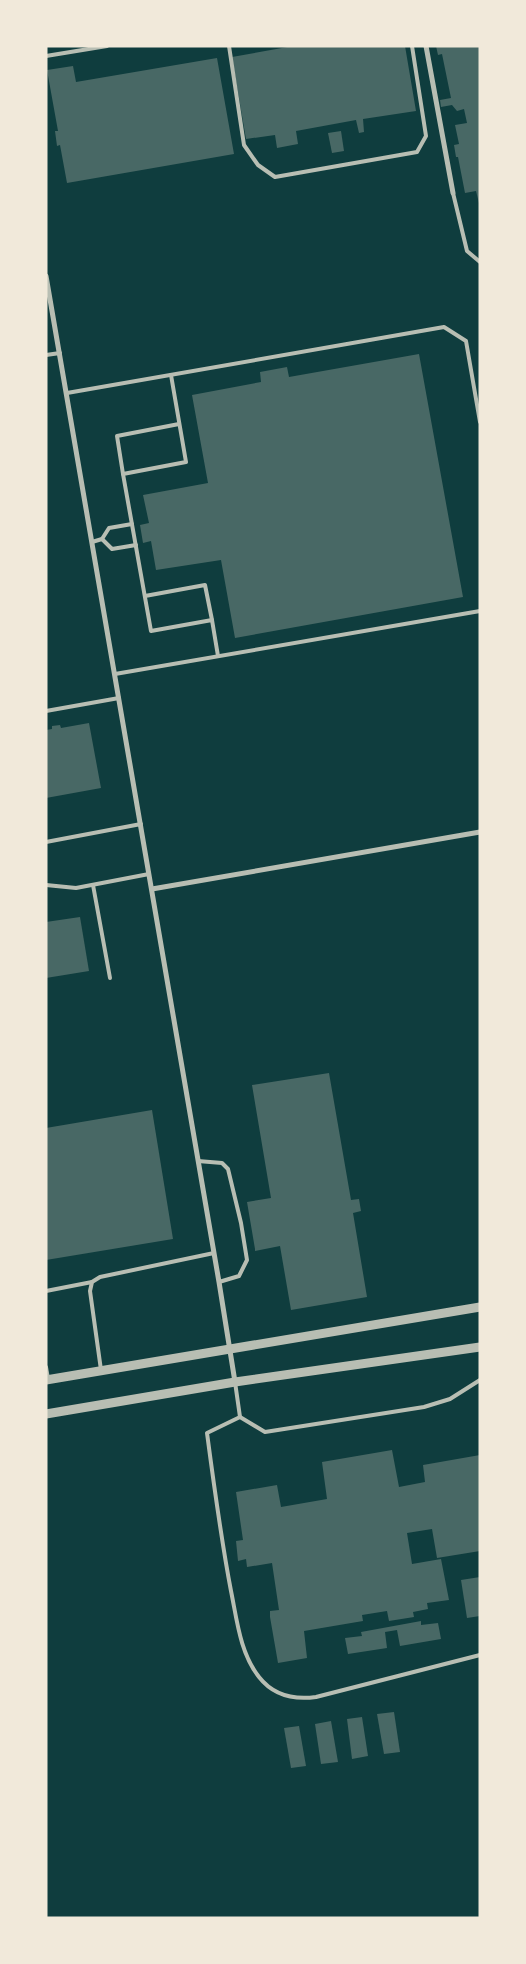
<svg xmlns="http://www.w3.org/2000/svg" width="526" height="1964" viewBox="0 0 526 1964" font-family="'Archivo Narrow',sans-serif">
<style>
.building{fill:#486865}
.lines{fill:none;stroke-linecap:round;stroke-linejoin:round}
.service{stroke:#b8beb3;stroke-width:4}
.minor{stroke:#b8beb3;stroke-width:5}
.tertiary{stroke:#b8beb3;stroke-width:9}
</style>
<rect width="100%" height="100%" fill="#0f3d3e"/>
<!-- building -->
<g class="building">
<path d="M293,46H405L416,111L363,119L364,132L359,133L356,120L296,131L298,144L277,148L275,135L246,139L232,57Z"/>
<path d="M436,46H480V207L476,191L465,193L458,157H456L454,145L459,144L455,125L467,123L464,109L457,111L452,105L441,107L440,100L451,98L442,54L438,55Z"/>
<path d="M217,58L234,154L67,183L60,145L57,146L55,131H58L47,70L73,66L76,82Z"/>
<path d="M341,131L344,151L332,153L328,133Z"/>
<path d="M419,354L463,597L235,638L221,560L156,570L151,541L143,543L140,525L149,523L143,495L208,483L192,395L261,382L260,372L287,367L289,377Z"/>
<path d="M89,723L101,788L46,798V730L52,729V726L60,725L61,728Z"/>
<path d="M80,917L89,971L46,978V922Z"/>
<path d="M329,1073L351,1200L359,1199L361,1211L353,1213L367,1297L291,1310L280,1246L255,1251V1249L247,1202L271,1198L252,1085Z"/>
<path d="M152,1110L173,1239L46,1260V1128Z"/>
<path d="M392,1450L399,1487L425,1482L423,1465L480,1455V1551L437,1558L432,1529L407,1533L412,1564L441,1559L449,1600L427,1603L428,1609L413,1612L414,1617L389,1621L387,1611L362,1615L363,1621L304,1631L307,1658L278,1663L270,1617V1611L279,1610L272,1563L247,1567L246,1559L238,1561L236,1541L243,1540L236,1492L277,1485L281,1507L327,1499L322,1462Z"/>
<path d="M480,1577V1616L467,1618L461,1580Z"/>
<path d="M421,1621V1625L438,1623L441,1639L400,1646L397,1630L385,1632L387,1648L348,1654L345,1638L362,1636L361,1632Z"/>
<path d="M394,1712L400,1752L384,1754L377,1714Z"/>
<path d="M362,1717L368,1756L352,1759L347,1719Z"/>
<path d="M331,1721L338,1762L321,1764L315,1724Z"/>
<path d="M299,1726L306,1766L291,1768L284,1728Z"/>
</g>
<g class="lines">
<!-- service -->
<g class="service">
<path d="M229,46L244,145L258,165L275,177L417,152L426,136L412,46"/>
<path d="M46,56L107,46"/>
<path d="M453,193L467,251L480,262"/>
<path d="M46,355L60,353"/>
<path d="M171,375L186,462L123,474L151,631L212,620L218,656"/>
<path d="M67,393L444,327L466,341L480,422"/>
<path d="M123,474L117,436L179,424"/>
<path d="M102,539L112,549L136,545"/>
<path d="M92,542L102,539L109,528L132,524"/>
<path d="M145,596L205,585L212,620"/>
<path d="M115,674L480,611"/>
<path d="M46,711L119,698"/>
<path d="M46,842L141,824"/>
<path d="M46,885L76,888L149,874"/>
<path d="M93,885L110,978"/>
<path d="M198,1161L222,1163L228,1169L241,1223L247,1260L239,1276L219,1282"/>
<path d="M46,1291L92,1282"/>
<path d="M46,1367L48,1379"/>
<path d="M101,1370L90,1291L92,1282L100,1277L214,1253"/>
<path d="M235,1382L240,1417L265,1432L424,1407L450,1399L480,1380"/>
<path d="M240,1417L207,1433C214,1486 221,1539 231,1591C237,1620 240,1653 259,1677C273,1695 294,1700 316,1697L480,1655"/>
</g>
<!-- minor -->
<g class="minor">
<path d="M426,46L453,193"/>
<path d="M46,276L219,1282L235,1382"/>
<path d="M152,889L480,832"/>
</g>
<!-- tertiary -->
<g class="tertiary">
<path d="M46,1380L480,1307"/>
<path d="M46,1414L235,1382L480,1347"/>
</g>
</g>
<!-- border -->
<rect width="526" height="1964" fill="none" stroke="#f1e9da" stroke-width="95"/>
</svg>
